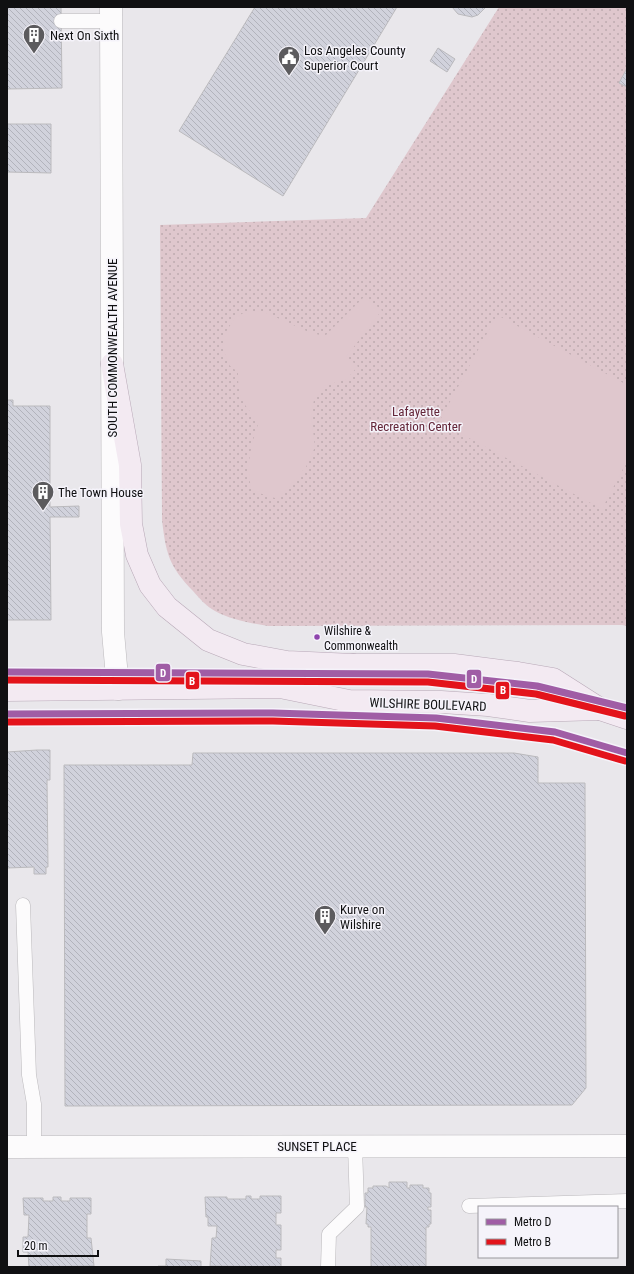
<svg xmlns="http://www.w3.org/2000/svg" width="634" height="1274" viewBox="0 0 634 1274" font-family="'Roboto Condensed',sans-serif">
<style>
.park{fill:url(#park-dots)}
.garden{fill:#dfc7cd}
.building{fill:url(#building-back-hatch);stroke:#bbbabd}
.lines{fill:none;stroke-linecap:round;stroke-linejoin:round}
.lane-casing{stroke:#bbb9bc;stroke-width:15}
.street-casing{stroke:#bbb9bc;stroke-width:23}
.primary-casing{stroke:#b8a8b7;stroke-width:23}
.lane{stroke:#fcfbfc;stroke-width:14}
.street{stroke:#fcfbfc;stroke-width:22}
.primary{stroke:#f3eaf2;stroke-width:22}
.metro-1-casing{stroke:#f5f3fa;stroke-width:10}
.metro-2-casing{stroke:#f5f3fa;stroke-width:10}
.metro-1{stroke:#a05da5;stroke-width:7}
.metro-2{stroke:#e3131b;stroke-width:7}
.bus-dot{fill:#8e44ad;stroke:#f5f3fa;stroke-width:1.5}
.labels{text-anchor:middle;stroke-width:3;stroke-linejoin:round;paint-order:stroke}
.bus-label{font-size:12px;fill:#101012;stroke:#f5f3fa;text-anchor:start}
.poi-label{font-size:13px;fill:#101012;stroke:#f5f3fa;text-anchor:start}
.street-label{font-size:13px;fill:#101012;stroke:#f5f3fa}
.park-label{font-size:13px;fill:#642639;stroke:#f5f3fa}
.line-badge{stroke:#f5f3fa;stroke-width:1.5}
.badge-label{font-size:11px;text-anchor:middle;font-weight:bold;fill:#fff}
</style>
<defs>
<pattern id="park-dots" width="8" height="8" patternUnits="userSpaceOnUse"><rect width="8" height="8" fill="#dfc7cd"/><path d="M2 2h.1M6 6h.1" fill="none" stroke="#beaaaf" stroke-width="1.8" stroke-linecap="round"/></pattern>
<pattern id="building-back-hatch" width="6" height="6" patternUnits="userSpaceOnUse"><rect width="6" height="6" fill="#d1d2dc"/><path d="M-1 5l2 2M0 0l6 6M5-1l2 2" fill="none" stroke="#b2b3bc"/></pattern>
</defs>
<rect width="100%" height="100%" fill="#e9e7eb"/>
<!-- park -->
<path class="park" d="M499,7H627V626L622,625L268,626C251,623 231,620 215,611C206,606 200,599 193,591C169,566 166,554 162,520L160,225L366,218Z"/>
<!-- garden -->
<g class="garden">
<path d="M364,297L382,310L346,357L358,366L347,379L324,386L314,400L311,414L315,447L306,467L278,499L252,491C245,468 251,443 259,422C242,402 238,399 238,372L230,366L222,347L227,330L235,318L245,312L262,311L311,333L325,336Z"/>
<path d="M497,315L627,385V461L602,509L439,422Z"/>
</g>
<!-- building -->
<g class="building">
<path d="M7,7H61L62,88L7,89Z"/>
<path d="M255,7H397L283,196L179,131Z"/>
<path d="M452,7H486L478,15L472,17L458,14Z"/>
<path d="M438,48L455,59L447,72L430,61Z"/>
<path d="M627,68V87L619,83Z"/>
<path d="M7,124H51V173L7,172Z"/>
<path d="M7,400H13V406H50V507L79,506V517H50L51,620H7Z"/>
<path d="M37,750H50V780H47L48,867H46V874H34V867L7,868V752Z"/>
<path d="M193,753H514L538,757V783H585L586,1088L572,1105L65,1106L64,765H192Z"/>
<path d="M389,1182H407V1188H410V1185H423V1188H429V1193H431V1207H428V1210H431V1224H429V1227H426V1267H371V1227H368V1224H366L367,1207H365V1193H368V1188H373V1186H386L389,1188Z"/>
<path d="M246,1196H251V1199H260V1196H281V1213H276V1225H281V1250H276V1258H281V1267L210,1266L212,1238H216L217,1226H208V1217H206L205,1197H227V1199H246Z"/>
<path d="M53,1197H61V1201H70V1198H91V1214H87V1238H91L94,1266L29,1267L28,1252H23V1237H28L29,1215H24L23,1198H43V1201H53Z"/>
<path d="M166,1259L201,1261V1267H158V1266H166Z"/>
</g>
<g class="lines">
<!-- lane casing -->
<g class="lane-casing">
<g id="lane">
<path d="M61,21H111"/>
<path d="M23,905L29,1075L34,1104V1147"/>
<path d="M469,1206L627,1201"/>
<path d="M328,1267L329,1234L357,1207L355,1146"/>
</g>
</g>
<!-- street casing -->
<g class="street-casing">
<g id="street">
<path d="M111,7L113,632L118,689"/>
<path d="M7,1147L627,1146"/>
</g>
</g>
<!-- primary casing -->
<g class="primary-casing">
<g id="primary">
<path d="M112,364L130,465L131,524L137,555L150,585L167,607L208,640L243,654L287,662L353,665"/>
<path d="M339,670L353,665H454L518,673L553,679L600,709L627,718"/>
<path d="M7,690L280,687L349,701L441,702L488,705L530,711L600,709"/>
</g>
</g>
<!-- lane -->
<use href="#lane" class="lane"/>
<!-- street -->
<use href="#street" class="street"/>
<!-- primary -->
<use href="#primary" class="primary"/>
<!-- metro-1 casing -->
<g class="metro-1-casing">
<g id="metro-1">
<path d="M7,672L428,674L537,686L627,708"/>
<path d="M7,714L273,713L436,718L555,732L627,753"/>
</g>
</g>
<!-- metro-2 casing -->
<g class="metro-2-casing">
<g id="metro-2">
<path d="M7,680L428,682L536,694L625,716"/>
<path d="M7,722L273,721L435,726L553,740L625,761"/>
</g>
</g>
<!-- metro-1 -->
<use href="#metro-1" class="metro-1"/>
<!-- metro-2 -->
<use href="#metro-2" class="metro-2"/>
</g>
<!-- icons -->
<defs>
<g id="building-pin" transform="scale(1.15)"><path d="M0 17L-7.5 6A9.5 9.5 0 1 1 7.5 6Z" fill="#5c5b5e" stroke="#f5f3fa"/><path d="M-4-6H4V6H1V3H-1V6H-4ZM-2.5-4.3h1.7v1.8h-1.7ZM.8-4.3h1.7v1.8H.8ZM-2.5-1h1.7V.8h-1.7ZM.8-1h1.7V.8H.8Z" fill="#fff"/></g>
<g id="civic-pin" transform="scale(1.15)"><path d="M0 17L-7.5 6A9.5 9.5 0 1 1 7.5 6Z" fill="#5c5b5e" stroke="#f5f3fa"/><path d="M-.6-6.5H3V-4.5H.6V-3L4-1V1h2V6H-6V1h2V-1L-.6-3ZM-1.2 2.5V6h2.4V2.5Z" fill="#fff"/></g>
</defs>
<g fill-rule="evenodd">
<use href="#building-pin" x="34" y="35"/>
<use href="#civic-pin" x="289" y="57"/>
<use href="#building-pin" x="43" y="492"/>
<use href="#building-pin" x="325" y="916"/>
</g>
<!-- markers -->
<circle class="bus-dot" cx="317" cy="637" r="3.5"/>
<g class="labels">
<!-- bus labels -->
<g class="bus-label">
<text x="324" y="635">Wilshire &amp;<tspan x="324" dy="15">Commonwealth</tspan></text>
</g>
<!-- poi labels -->
<g class="poi-label">
<text x="50" y="40">Next On Sixth</text>
<text x="304" y="55">Los Angeles County<tspan x="304" dy="15">Superior Court</tspan></text>
<text x="58" y="497">The Town House</text>
<text x="340" y="914">Kurve on<tspan x="340" dy="15">Wilshire</tspan></text>
</g>
<!-- street labels -->
<g class="street-label">
<text transform="translate(112 348) rotate(-90)" y="5">SOUTH COMMONWEALTH AVENUE</text>
<text transform="translate(428 704) rotate(2)" y="5">WILSHIRE BOULEVARD</text>
<text x="317" y="1151">SUNSET PLACE</text>
</g>
<!-- park labels -->
<g class="park-label">
<text x="416" y="416">Lafayette<tspan x="416" dy="15">Recreation Center</tspan></text>
</g>
</g>
<g class="line-badge">
<rect x="155" y="663" width="16" height="19" rx="4" fill="#a05da5"/>
<rect x="466" y="669" width="16" height="20" rx="4" fill="#a05da5"/>
<rect x="185" y="671" width="15" height="19" rx="4" fill="#e3131b"/>
<rect x="495" y="681" width="15" height="19" rx="4" fill="#e3131b"/>
</g>
<g class="badge-label">
<text x="163" y="677">D</text>
<text x="474" y="683">D</text>
<text x="192" y="685">B</text>
<text x="503" y="694">B</text>
</g>
<!-- border -->
<rect width="634" height="1274" fill="none" stroke="#101012" stroke-width="16"/>
<!-- legend -->
<rect x="478" y="1206" width="140" height="52" fill="#f5f3fa" stroke="#99989d"/>
<rect x="486" y="1219" width="20" height="6" fill="#a05da5" stroke="#99989d"/>
<text x="514" y="1226" font-size="12" fill="#101012">Metro D</text>
<rect x="486" y="1239" width="20" height="6" fill="#e3131b" stroke="#99989d"/>
<text x="514" y="1246" font-size="12" fill="#101012">Metro B</text>
<!-- scale -->
<path d="M18 1250v6h80v-6" fill="none" stroke="#101012" stroke-width="2"/>
<text x="24" y="1250" font-size="12" fill="#101012" stroke="#f5f3fa" stroke-width="3" paint-order="stroke">20 m</text>
</svg>
